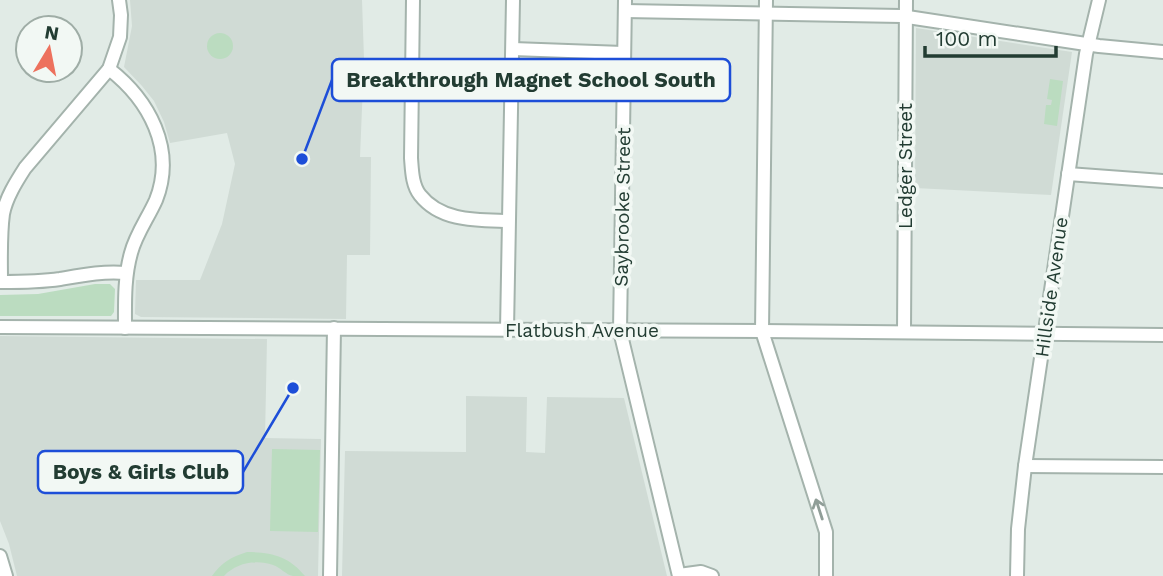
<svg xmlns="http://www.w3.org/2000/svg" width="1163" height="576" viewBox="0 0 1163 576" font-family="'Work Sans',sans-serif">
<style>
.built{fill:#d0dbd5}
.green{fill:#bbdcc0}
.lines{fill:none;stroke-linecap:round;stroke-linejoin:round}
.minor-casing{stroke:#a4b3ac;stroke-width:16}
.minor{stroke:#fff;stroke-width:12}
.oneway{stroke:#909e98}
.labels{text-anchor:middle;stroke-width:7;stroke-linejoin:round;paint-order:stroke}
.street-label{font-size:19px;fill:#223c32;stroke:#f2f8f4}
.leader{fill:none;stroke:#1d4ed8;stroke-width:2.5}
.callout-dot{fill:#1d4ed8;stroke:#f2f8f4;stroke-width:2.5}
.callout{fill:#f2f8f4;stroke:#1d4ed8;stroke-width:2.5}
.callout-label{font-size:21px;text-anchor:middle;font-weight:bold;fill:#223c32}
</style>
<rect width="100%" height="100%" fill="#e1ebe6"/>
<!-- built -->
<g class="built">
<path d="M130,0H362L364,59L360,157H371L370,255H347L346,319L141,317L135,314L136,280H200L222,224L235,164L227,133L170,143L164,122L154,101L142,86L124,67L132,26Z"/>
<path d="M916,28L1072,52L1051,195L915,188Z"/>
<path d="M0,336L267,339L265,438L321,439L318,576H17L9,544L0,521Z"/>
<path d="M466,396L527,397L526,452L545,453L547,397L624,398L667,576H342L345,451L466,452Z"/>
</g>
<!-- green -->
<g class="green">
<circle cx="220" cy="46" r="13"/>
<path d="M1050,79L1063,81L1057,126L1044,124L1046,105H1051L1052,100L1047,99Z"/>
<path d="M95,284H110L115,289L114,312L111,316H0V295L38,294Z"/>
<path d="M272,449L320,450L318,532L270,531Z"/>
<path d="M247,552C271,552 289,556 305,576C301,576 297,576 293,576C286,575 280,567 273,565C256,559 236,563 224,576H212C221,563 231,557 247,552Z"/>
</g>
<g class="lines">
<!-- minor casing -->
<g class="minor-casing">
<g id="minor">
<path d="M413,0L411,158C412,170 412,185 420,195C441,222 478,220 508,221"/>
<path d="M625,0L620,331L679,576"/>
<path d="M766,0L762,331L826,532V576"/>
<path d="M625,11L901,16L1099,46L1163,52"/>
<path d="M513,49L623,53"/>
<path d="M109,69C149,100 176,149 156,200C148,218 136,234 131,253C124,278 125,303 125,328"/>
<path d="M1068,174L1163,181"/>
<path d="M0,282C20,282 40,282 60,279C83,275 103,271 126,273"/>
<path d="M1,282C1,260 0,236 3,214C6,198 16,182 25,168L109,69L120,37L121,15L119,0"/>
<path d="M0,327L762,331L1163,335"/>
<path d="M507,330L513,0"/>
<path d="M904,332L906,0"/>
<path d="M1025,466L1163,467"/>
<path d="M0,556L6,576"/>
<path d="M679,575L701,572L712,576"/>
<path d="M330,576L334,328"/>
<path d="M1017,576L1018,529L1025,466L1086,54L1099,0"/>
</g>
</g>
<!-- minor -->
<use href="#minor" class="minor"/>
</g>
<!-- one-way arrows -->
<defs><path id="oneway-shaft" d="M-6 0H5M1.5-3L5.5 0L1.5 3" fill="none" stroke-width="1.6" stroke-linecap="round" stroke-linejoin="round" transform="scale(1.75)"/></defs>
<use class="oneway" href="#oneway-shaft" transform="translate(819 509) rotate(-108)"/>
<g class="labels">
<!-- street labels -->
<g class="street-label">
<text transform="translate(905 166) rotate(-90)" y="7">Ledger Street</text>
<text transform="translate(622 207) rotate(-89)" y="7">Saybrooke Street</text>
<text transform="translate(1051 287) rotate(-82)" y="7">Hillside Avenue</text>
<text x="582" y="337">Flatbush Avenue</text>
</g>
</g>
<!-- callouts -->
<path class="leader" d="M302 159L332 80M293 388L243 472"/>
<g class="callout-dot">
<circle cx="302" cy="159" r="7"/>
<circle cx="293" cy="388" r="7"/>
</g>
<g class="callout">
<rect x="332" y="59" width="398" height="42" rx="7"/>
<rect x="38" y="451" width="205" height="42" rx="7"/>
</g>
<g class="callout-label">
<text x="531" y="87">Breakthrough Magnet School South</text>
<text x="141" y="479">Boys &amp; Girls Club</text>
</g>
<!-- north arrow -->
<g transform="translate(49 49) rotate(10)"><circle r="33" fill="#f2f8f4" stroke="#9fada6" stroke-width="2"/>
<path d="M0-5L12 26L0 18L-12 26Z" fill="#ed715d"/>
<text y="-10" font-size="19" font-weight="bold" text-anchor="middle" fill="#223c32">N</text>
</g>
<!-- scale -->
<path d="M925 46v10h131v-10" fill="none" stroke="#223c32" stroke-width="3.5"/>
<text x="936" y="46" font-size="21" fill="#223c32" stroke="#f2f8f4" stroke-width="5" paint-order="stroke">100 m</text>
</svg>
